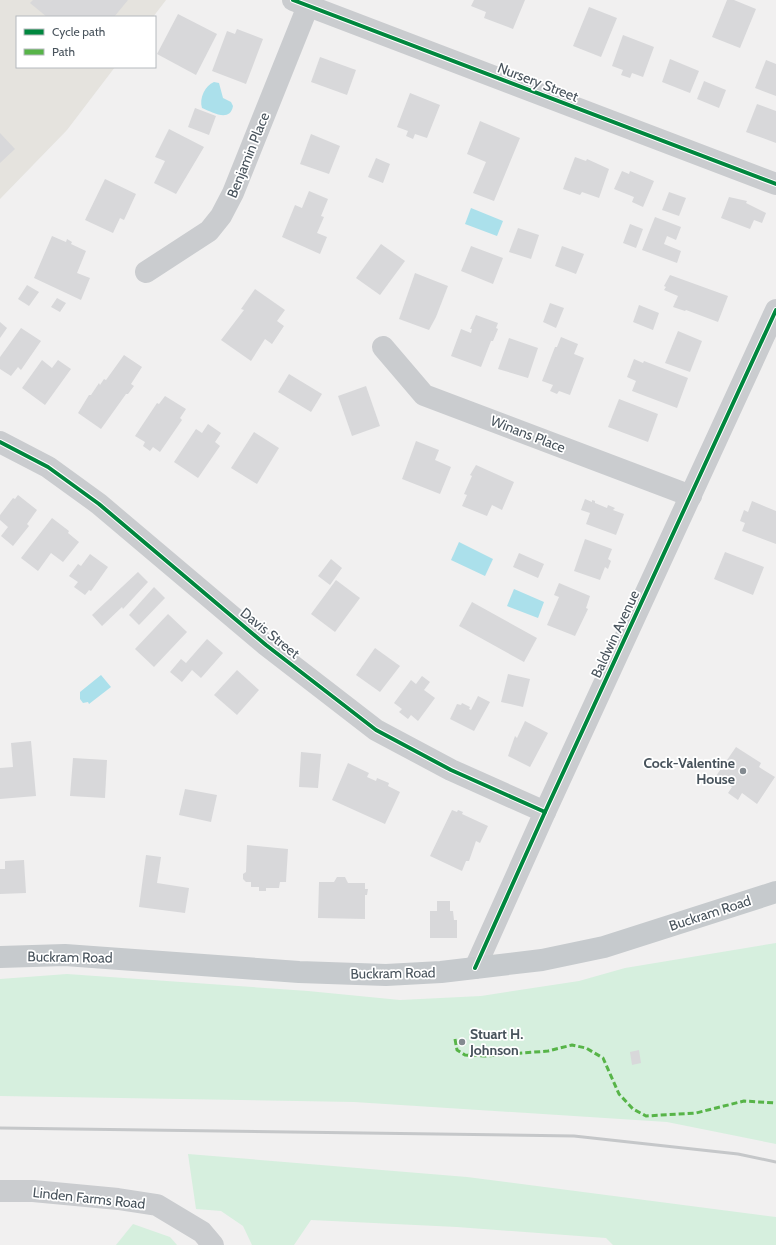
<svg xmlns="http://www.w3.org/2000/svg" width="776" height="1245" viewBox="0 0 776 1245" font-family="Cabin,sans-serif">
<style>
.commercial{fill:#e5e3de}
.green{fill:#d6efde}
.water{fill:#abe0eb}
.building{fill:#d8d8da}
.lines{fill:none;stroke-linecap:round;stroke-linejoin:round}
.minor{stroke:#cacccf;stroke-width:22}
.major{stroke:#c6cacd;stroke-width:22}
.rail{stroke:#c5c7c9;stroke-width:3}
.quiet{stroke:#57b448;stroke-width:3;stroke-dasharray:6 3;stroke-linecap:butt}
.cycleway-casing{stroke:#fff;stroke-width:6}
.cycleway{stroke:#00873e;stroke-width:4}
.poi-dot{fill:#838a90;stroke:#fff;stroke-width:1.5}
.labels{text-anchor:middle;stroke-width:3.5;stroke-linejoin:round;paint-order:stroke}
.street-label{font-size:14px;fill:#48535c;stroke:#fff}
.poi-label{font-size:14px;font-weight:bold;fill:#48535c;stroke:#fff;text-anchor:end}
</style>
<rect width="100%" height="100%" fill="#f1f0f0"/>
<!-- commercial -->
<path class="commercial" d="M0,0H166L153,17H17V67H115L67,130L0,199Z"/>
<!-- green -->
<g class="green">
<path d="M776,943V1144L667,1122L354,1102L0,1096V979L67,974L308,991L400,1000L481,996L579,981L625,968Z"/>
<path d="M188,1154L467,1177L776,1217V1245H613L606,1238L457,1227L311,1220L294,1245H252L243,1226L221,1211L196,1209Z"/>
<path d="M133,1224L170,1237L177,1245H116Z"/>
</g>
<!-- water -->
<g class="water">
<path d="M214,82L219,83L223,98L231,102L233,106C230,123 212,112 202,108C199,98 205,86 214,82Z"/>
<path d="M471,208L503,221L497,236L465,224Z"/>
<path d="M459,542L493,559L485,576L451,560Z"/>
<path d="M514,589L544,602L538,618L507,606Z"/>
<path d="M101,675L111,687L89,704L88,702L83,703L80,699V692Z"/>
</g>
<!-- building -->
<g class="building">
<path d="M33,0H128L114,17H47L30,3Z"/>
<path d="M474,0H525L513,29L484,18L486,12L471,6Z"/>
<path d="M727,0H734L756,9L740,48L712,37Z"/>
<path d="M589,7L617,18L601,57L573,46Z"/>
<path d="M178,14L217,34L196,75L157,54Z"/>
<path d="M237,29L263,39L246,84L212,71L227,31L235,34Z"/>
<path d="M623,35L654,47L643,77L632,73L630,78L621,75L623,70L612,66Z"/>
<path d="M320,57L356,70L347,95L311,82Z"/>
<path d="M670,59L699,71L690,93L662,82Z"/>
<path d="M766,60L776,64V96L755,88Z"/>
<path d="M704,81L726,90L719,108L697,99Z"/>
<path d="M410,93L440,105L427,138L415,134L413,139L406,136L408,131L397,127Z"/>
<path d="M757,104L776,111V143L746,132Z"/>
<path d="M195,108L216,116L209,135L188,127Z"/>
<path d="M480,121L520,138L494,201L473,193L486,162L467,154Z"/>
<path d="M169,129L204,147L176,194L154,183L165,161L155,157Z"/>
<path d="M0,133L15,149L0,163Z"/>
<path d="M311,134L340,146L329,174L300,164Z"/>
<path d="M575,157L586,161L587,159L609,169L599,198L582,192L580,195L563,189Z"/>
<path d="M376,158L390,164L383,183L368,177Z"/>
<path d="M622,171L629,174L630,171L654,181L643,207L632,202L634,197L614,189Z"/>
<path d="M105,179L136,194L124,220L120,218L113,233L85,220Z"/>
<path d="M309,191L328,199L321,216L324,217L317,233L327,237L320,254L282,237L295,205L302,208Z"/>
<path d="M669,192L686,198L679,216L662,210Z"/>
<path d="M729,197L747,201L746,203L766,213L762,223L754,220L750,229L721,218Z"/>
<path d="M655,217L681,227L676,240L667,236L664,244L681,251L677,263L642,250Z"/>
<path d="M630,224L643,229L636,248L623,243Z"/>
<path d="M518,228L539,235L531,259L509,252Z"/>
<path d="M52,236L66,242L67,239L72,242L71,244L86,251L77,273L90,278L81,300L34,278Z"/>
<path d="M381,244L405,261L380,295L356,278Z"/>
<path d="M471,246L503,258L493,284L461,271Z"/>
<path d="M562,246L584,254L576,274L555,266Z"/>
<path d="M415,273L448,286L436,317L429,330L399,319Z"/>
<path d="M670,275L728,296L718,322L686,310L685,311L673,307L678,296L664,290L666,287L664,286Z"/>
<path d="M27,285L39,292L29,306L18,299Z"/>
<path d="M255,289L285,310L277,321L284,326L272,344L265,339L251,361L221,340L244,310L241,309Z"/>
<path d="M57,298L66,303L60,312L51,307Z"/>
<path d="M550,303L564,308L556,328L543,322Z"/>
<path d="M639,305L659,313L653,330L633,322Z"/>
<path d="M476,315L498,323L496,328L498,329L493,341H491L481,367L451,356L461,329L471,333L472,329H470Z"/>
<path d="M0,322L7,328L0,338Z"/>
<path d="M21,328L41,341L21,370L18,367L11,376L0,369V357Z"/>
<path d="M678,331L702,341L690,372L665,363Z"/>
<path d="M561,337L578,344L574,354L584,358L570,395L559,391L557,394L550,391L553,385L542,381L555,347H557Z"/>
<path d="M509,338L538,348L528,378L498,369Z"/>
<path d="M124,355L142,367L131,384L134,386L128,394H126L101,429L78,413L89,395H91L99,383L100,385L104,379L106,380Z"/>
<path d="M634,359L643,363L644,361L688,378L677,408L632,391L636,381L627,377Z"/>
<path d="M42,360L52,368L58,360L71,369L45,405L22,388Z"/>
<path d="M289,374L322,394L311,412L278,392Z"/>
<path d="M366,386L380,426L352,436L338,396Z"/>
<path d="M165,396L186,409L180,418L182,420L160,452L153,447L150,451L143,446L145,442L135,436L157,403L159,404Z"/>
<path d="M619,399L658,414L648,442L608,427Z"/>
<path d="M208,424L221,433L215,442L220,446L198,478L174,462L196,429L202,433Z"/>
<path d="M254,432L279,448L257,484L231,468Z"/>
<path d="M416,441L439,450L435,460L451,467L440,494L402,479Z"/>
<path d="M476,465L514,482L502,510L492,505L487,516L462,506L467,495L464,494L472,476L470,475Z"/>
<path d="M18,495L37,510L27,524L29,526L13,546L1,536L8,527L0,520V515L13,498L15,499Z"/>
<path d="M585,499L592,502V500L595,501V503L607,508L608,505L615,508L613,510L624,514L616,535L586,524L590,513L581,510Z"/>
<path d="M752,501L776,511V544L742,531L745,523L740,521L744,510L748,512Z"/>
<path d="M52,518L69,531L68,533L79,542L63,562L51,553L38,571L21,558Z"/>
<path d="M585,539L612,549L608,559L611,561L608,569L605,567L600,580L574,571Z"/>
<path d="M725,552L764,567L753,595L714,579Z"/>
<path d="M519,553L544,564L538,578L513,567Z"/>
<path d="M90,554L108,567L91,591L89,590L85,595L74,587L78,582L69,576L78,564L81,566Z"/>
<path d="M331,559L342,568L330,585L318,576Z"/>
<path d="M138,572L148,582L123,609L122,607L102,626L92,615Z"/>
<path d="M336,580L360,598L335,632L311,614Z"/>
<path d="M559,583L590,596L586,608L588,609L575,636L547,625L559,597L554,595Z"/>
<path d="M154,587L165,598L139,625L129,615Z"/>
<path d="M472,602L537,638L524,662L459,626Z"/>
<path d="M168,614L187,632L154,667L135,649Z"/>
<path d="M207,639L223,653L201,678L192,670L182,682L170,672L181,659L186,663Z"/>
<path d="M375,648L400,666L380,692L356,675Z"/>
<path d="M237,670L259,690L237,715L214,695Z"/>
<path d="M508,674L530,679L523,707L501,702Z"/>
<path d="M422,676L430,682L424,690L435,698L418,721L411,715L408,719L399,712L402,709L394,703L411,680L416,684Z"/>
<path d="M478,696L490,702L474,731L450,719L457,704L461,705L462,703L470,707L469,709L471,710Z"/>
<path d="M525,721L548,733L530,767L508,756L515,736L517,738Z"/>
<path d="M31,741L36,796L0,799V768L13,767L11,743Z"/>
<path d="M736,747L761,763L759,767L775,777L757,804L742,793L738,800L728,793L732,787L716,776Z"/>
<path d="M301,752L321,754L318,788L299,787Z"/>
<path d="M73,758L107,760L105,798L70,796Z"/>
<path d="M348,763L369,773L367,777L376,781L377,778L389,783L388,786L400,792L385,824L332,800Z"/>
<path d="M185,789L217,795L211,822L179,815Z"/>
<path d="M452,810L457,812L458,810L463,812L462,814L488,826L480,843L476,841L469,861H466L462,871L430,856Z"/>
<path d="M247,845L288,849L286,882H280L279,888H266V891H259V887H251V882H246L243,879V874L246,872Z"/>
<path d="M146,855L161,857L157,883L189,888L185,913L139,907Z"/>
<path d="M24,860L26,893L0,894V869H5V861Z"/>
<path d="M337,877H345L348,883H365V889H368L367,895H365V919L318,918L319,882H334Z"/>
<path d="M437,901H450V911H453L454,920H457V938H430V911H437Z"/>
<path d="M639,1050L641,1063L632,1065L630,1052Z"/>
</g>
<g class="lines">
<!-- minor -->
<g class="minor">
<path d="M293,0L776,184"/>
<path d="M146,272L209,231L221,216L233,193L308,6"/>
<path d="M383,347L424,395L691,496"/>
<path d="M0,442L48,467L99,504L266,645L376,730L451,770L545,812"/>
<path d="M475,968L545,812L776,310"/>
<path d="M0,1191H33L118,1199L157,1205L202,1232L213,1245"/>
</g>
<!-- major -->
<path class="major" d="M0,957L65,955L299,972L386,975L441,972L542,960L604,947L776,892"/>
<!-- rail -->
<path class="rail" d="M0,1128L574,1136L738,1154L776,1162"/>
<!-- quiet -->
<path class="quiet" d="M455,1039L457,1050L465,1055L486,1056L548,1051L572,1045L586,1048L603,1058L619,1094L633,1109L646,1116L696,1113L744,1101L776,1103"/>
<!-- cycleway casing -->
<g class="cycleway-casing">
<g id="cycleway">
<path d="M293,0L776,184"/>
<path d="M0,442L48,467L99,504L266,645L376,730L451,770L545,812"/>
<path d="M475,968L545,812L776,310"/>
</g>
</g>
<!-- cycleway -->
<use href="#cycleway" class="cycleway"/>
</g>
<!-- markers -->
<g class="poi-dot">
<circle cx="743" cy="771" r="4"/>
<circle cx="462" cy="1042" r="4"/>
</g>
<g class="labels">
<!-- street labels -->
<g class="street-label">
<text transform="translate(538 82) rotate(21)" y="5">Nursery Street</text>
<text transform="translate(248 155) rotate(-68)" y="5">Benjamin Place</text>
<text transform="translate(528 434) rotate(21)" y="5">Winans Place</text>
<text transform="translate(270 633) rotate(39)" y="5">Davis Street</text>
<text transform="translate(615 634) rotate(-65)" y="5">Baldwin Avenue</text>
<text transform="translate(710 913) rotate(-18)" y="5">Buckram Road</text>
<text transform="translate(70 957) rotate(1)" y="5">Buckram Road</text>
<text transform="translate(393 973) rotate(-1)" y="5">Buckram Road</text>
<text transform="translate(89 1198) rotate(6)" y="5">Linden Farms Road</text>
</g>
<!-- poi labels -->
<g class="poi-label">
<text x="735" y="768">Cock-Valentine<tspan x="735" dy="16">House</tspan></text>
<text x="470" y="1039" text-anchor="start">Stuart H.<tspan x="470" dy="16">Johnson</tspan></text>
</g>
</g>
<!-- legend -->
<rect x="16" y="16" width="140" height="52" fill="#ffffff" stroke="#b6babe"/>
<rect x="24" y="29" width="20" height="6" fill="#00873e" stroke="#b6babe"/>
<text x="52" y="36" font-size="12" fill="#48535c">Cycle path</text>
<rect x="24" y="49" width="20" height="6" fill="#57b448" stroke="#b6babe"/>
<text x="52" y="56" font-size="12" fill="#48535c">Path</text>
</svg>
